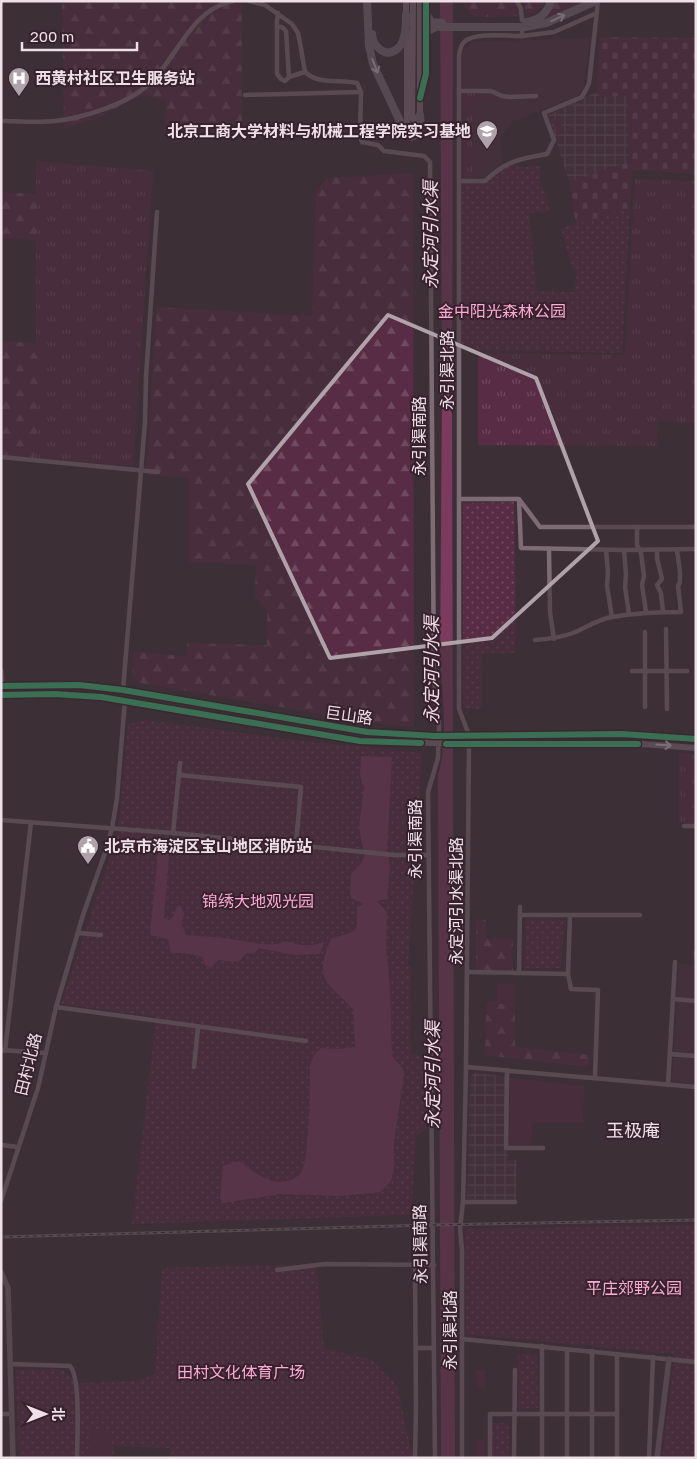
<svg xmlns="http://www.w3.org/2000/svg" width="697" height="1459" viewBox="0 0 697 1459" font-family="'Golos Text','Noto Sans SC',sans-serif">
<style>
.built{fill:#4c3240}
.industrial{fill:url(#industrial-grid)}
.grass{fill:url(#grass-tufts)}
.forest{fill:url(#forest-firs)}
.cemetery{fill:url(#cemetery-stones)}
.park{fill:url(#park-dots)}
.garden{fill:#582c44}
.water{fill:#7b3a5e}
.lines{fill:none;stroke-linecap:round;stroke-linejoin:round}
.street{stroke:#7d6c74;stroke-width:4.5}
.secondary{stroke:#77646d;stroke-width:5.5}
.primary{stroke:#806c76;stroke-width:6}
.highway{stroke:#786971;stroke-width:8}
.rail-casing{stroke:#75686f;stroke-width:3}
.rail{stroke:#36212c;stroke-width:1;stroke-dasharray:4;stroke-linecap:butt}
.cycleway-casing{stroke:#36212c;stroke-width:9}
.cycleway{stroke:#3abd76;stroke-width:6}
.oneway{stroke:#c5b6be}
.oneway2{stroke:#cebdc5}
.marked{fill:none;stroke:#b0a2a9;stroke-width:4;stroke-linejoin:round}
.labels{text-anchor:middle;stroke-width:4;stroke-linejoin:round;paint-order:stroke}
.poi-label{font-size:16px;font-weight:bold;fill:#efe0e7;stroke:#36212c;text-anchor:start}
.park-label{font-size:16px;fill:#ffabd6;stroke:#36212c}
.street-label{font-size:16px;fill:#efe0e7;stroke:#36212c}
.water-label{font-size:18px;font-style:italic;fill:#f1dbe5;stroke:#36212c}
.neighbourhood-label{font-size:18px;fill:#efe0e7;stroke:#36212c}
</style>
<defs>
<pattern id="industrial-grid" width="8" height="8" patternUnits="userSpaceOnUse" patternTransform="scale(1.25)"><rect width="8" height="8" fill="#4c3240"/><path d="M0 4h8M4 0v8" fill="none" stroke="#664f5c"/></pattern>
<pattern id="grass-tufts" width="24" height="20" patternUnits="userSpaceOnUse" patternTransform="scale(1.25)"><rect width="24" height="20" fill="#582c44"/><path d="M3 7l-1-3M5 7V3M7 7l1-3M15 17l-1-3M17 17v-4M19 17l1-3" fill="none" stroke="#704a5f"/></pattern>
<pattern id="forest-firs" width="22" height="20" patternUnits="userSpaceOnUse" patternTransform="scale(1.25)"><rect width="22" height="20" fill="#582c44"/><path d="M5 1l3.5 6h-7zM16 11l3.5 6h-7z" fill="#704a5f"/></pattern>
<pattern id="cemetery-stones" width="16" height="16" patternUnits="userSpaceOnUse" patternTransform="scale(1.25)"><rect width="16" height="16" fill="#582c44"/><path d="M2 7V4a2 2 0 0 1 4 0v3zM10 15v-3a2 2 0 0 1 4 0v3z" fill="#704a5f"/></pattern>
<pattern id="park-dots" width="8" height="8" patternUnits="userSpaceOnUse" patternTransform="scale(1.25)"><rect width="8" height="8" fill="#582c44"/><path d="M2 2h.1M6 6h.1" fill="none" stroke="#704a5f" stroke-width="1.8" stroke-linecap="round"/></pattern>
</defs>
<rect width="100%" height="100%" fill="#3c3036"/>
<!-- built -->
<g class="built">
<path d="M590,38L583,90L579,95L512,122L500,138L503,163L485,177L473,178L474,99L503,100L492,94L463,93V52L472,42Z"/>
<path d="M679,964L696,965V1083L672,1082Z"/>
</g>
<!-- industrial -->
<g class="industrial">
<path d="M597,92L601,97L627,95L629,162L569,182L548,115Z"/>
<path d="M476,1072L510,1078L508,1160H517L516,1200L467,1199L470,1077Z"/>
</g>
<!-- grass -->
<g class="grass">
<path d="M463,93L492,94L505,100H474L473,178H465L462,175Z"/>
<path d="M36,161L153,171L133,466L34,458L43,344L36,343Z"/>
<path d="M635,179L696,181V423L658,421L657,446L478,445V353L625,355Z"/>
<path d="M679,753L696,754V823H679Z"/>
</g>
<!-- forest -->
<g class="forest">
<path d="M62,1H242V123L165,126L166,101L143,95L98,117L64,129Z"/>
<path d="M464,1H515L519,9L520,16L475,17L464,7Z"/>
<path d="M522,1H544L540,9L528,16Z"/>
<path d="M554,1H590L546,20L545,18L551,10Z"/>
<path d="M413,173L414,727L379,724L140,683L132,676L134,652L187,656V643L267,645V610L255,597L256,565L189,562V478L146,475L157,307L312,316L316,191L327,178Z"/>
<path d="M1,192L36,194V240L1,238Z"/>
<path d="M1,341L43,344L34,458L2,455Z"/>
<path d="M476,920H486V939H513V971H476Z"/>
<path d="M497,1001V1004H515V1047L589,1055V1067L485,1055L486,1002Z"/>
</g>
<!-- cemetery -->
<path class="cemetery" d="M600,37L696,38V174L632,170L630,209L576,224L569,182L629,162L627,96L601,97L597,92Z"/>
<!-- park -->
<g class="park">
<path d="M512,164L520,167L540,166V186L545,192L549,211L529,213L537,291L575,292L576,269H572L561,228L630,209L622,353L462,350V183L487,182L499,170Z"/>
<path d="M514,502L516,653H482V709L463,708V503Z"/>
<path d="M145,720L302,741L422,753L408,964L411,966V1054L426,1057V1129L416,1136L411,1215L132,1224L156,1017L61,1004L118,833L128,724Z"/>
<path d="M526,919L564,920L561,968H524Z"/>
<path d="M696,1225V1458H662L675,1354L466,1334L465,1229Z"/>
<path d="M316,1264L324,1348L372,1360L397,1386L413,1458H170V1448L114,1446V1458H19L16,1370L61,1369L77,1383L136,1381L155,1374L162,1268Z"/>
<path d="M518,1354H537L538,1408L519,1409Z"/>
<path d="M492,1423H509V1458H493Z"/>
</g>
<!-- garden -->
<g class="garden">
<path d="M560,118L564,133L557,135L553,120Z"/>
<rect x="497" y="984" width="18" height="20"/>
<path d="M510,1078L584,1086L583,1123H533L531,1145H509Z"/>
<path d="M476,1370H485V1388H477Z"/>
<path d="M110,1429L109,1458H89L90,1430Z"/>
<rect x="477" y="1440" width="8" height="18"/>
</g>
<!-- water -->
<g class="water">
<path d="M440,1H453L452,415L455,1458H441L438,774C447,752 444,692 440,668L442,385Z"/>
<path d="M361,756L392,757L387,851L390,865L387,899L377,901L387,912L386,947L390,988L392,1056L403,1069L404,1074L394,1142V1169L391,1181L380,1192L342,1196L280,1194L224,1203L220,1199L223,1166L239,1161C249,1168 260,1177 272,1181C281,1183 295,1181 301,1173C310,1160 310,1085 310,1065L314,1055L321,1048L341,1049L355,1047L353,1009C327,981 313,981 331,939L353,932L357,927V908L364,903L352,899L350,894L351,875L361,863L365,856L359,828L364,787L360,775Z"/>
<path d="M164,841L170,842L164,918L169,920L173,917L177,906H181L184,915L181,923L186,935C201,936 216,937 230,939C249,941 268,949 286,941C300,946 310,947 324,942L320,954L295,955L259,948L254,954L247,953L238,962L218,960L211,968L205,965L203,957L186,953H171L168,939L150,935L159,842Z"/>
</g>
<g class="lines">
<!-- street -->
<g class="street">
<path d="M249,1L265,5L292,24L298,33L300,43L305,72C319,85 339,79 357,83L361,92L360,137L362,142L378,145L384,151L424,156L430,162L434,680L439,724L438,758L428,792L435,1458"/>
<path d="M517,1L521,9L522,20"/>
<path d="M278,13L277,21V74L281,79L285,81L289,77L305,72"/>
<path d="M277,27H282L286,31L289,77"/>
<path d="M522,36L554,32L597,13"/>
<path d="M459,91H491L502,96L510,97L536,96"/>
<path d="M245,95L361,92"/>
<path d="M1,121C19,121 37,123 55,121C83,118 128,104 149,84C179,56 190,10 233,1"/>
<path d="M462,181H485C506,161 519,159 547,154L554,140L544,113L582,97L589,84L598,1"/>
<path d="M1,457L158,472"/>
<path d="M459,499H519L540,527H696"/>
<path d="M519,500L521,548L624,550L696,549"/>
<path d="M637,527V545L641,553L644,576L642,585L646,612"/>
<path d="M549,549L550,612L554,639"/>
<path d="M606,550L608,573L607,586L612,617"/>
<path d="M624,550L626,574L625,587L629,614"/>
<path d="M657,550V558L662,579L657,585L661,593L663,612"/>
<path d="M666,629L667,709"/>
<path d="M645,632V707"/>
<path d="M535,640C548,639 560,638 573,633C586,628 598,619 612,617C635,613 658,612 681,612L678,586L680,582V572L677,550"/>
<path d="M632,671H687"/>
<path d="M123,690L145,422L146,377L157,212"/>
<path d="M179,775L301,787L296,844"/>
<path d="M1,820L173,833L394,855H429"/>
<path d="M684,826H696"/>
<path d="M173,833L180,763"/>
<path d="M520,915H640"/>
<path d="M570,916L568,974L571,989L598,990L595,1077"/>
<path d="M79,933L101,935"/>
<path d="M696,952V958"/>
<path d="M468,972L568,974"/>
<path d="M519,973L520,907"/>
<path d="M673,999L696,1001"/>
<path d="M56,1007L306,1041"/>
<path d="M1,1050L46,1053"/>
<path d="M5,1051L31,822"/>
<path d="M670,1054L696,1056"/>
<path d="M194,1067L198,1027"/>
<path d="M466,1067L469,744V735L459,709V56C460,50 460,46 464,42C474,32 508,36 522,36V30"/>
<path d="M507,1070L506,1148H543"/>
<path d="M668,1085L675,962"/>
<path d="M1,1145L18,1147"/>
<path d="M1,1201L38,1088L56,1007L83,915L105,853L112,828L117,798L125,700"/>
<path d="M515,1202H463L466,1067L696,1087"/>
<path d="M415,1265L416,1408L415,1458"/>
<path d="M277,1270L325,1264L434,1265"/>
<path d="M462,1339L696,1362"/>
<path d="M542,1346V1458"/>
<path d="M416,1348H434"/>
<path d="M567,1349V1458"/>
<path d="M592,1351V1458"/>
<path d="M617,1354V1458"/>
<path d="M10,1364L70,1366C81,1378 77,1440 77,1458"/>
<path d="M1,1414H12"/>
<path d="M462,1458V1250L460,1228L463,1202"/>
<path d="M490,1458V1414H617"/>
<path d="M514,1458L515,1370"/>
<path d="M649,1458L653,1357"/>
</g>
<!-- secondary -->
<g class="secondary">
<path d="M1,671L2,686"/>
<path d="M1,1272L8,1288L13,1458"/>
<path d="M657,1458L669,1359"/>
</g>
<!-- primary -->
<g class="primary">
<path d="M406,1V20"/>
<path d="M413,1L412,118L414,120L419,115"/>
<path d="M407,32V125L410,129L415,127L420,115V1"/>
<path d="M422,92L426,74V1"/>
<path d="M1,686L79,685L123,690L367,732L435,736L622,734L696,739"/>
<path d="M1,695H70L125,700L360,741L469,744L585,745L628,743L696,748"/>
</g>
<!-- highway -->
<g class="highway">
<path d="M367,1L369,46L373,64L405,132L411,137C422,134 421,125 420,115"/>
<path d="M426,13L431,22L442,23"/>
<path d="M526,22C539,20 547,14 551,1"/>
<path d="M372,34C373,45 384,59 397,49C406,42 406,25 406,15"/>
<path d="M425,36L428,31L436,27H525L546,23L596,1"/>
</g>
<!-- rail casing -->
<g class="rail-casing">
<path id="rail" d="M1,1237L431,1225L696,1220"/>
</g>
<!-- rail -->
<use href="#rail" class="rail"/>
<!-- cycleway casing -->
<g class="cycleway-casing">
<g id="cycleway">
<path d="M420,98L426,74V1"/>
<path d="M1,686L79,685L123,690L367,732L435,736L622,734L696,739"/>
<path d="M1,695L54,694L101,697L360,741L421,743"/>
<path d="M446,744H638"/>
</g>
</g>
<!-- cycleway -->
<use href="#cycleway" class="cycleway"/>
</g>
<!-- one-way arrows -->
<defs><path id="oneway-shaft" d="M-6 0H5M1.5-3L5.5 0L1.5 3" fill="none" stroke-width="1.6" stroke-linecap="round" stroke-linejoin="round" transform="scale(1.25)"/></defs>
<g class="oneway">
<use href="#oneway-shaft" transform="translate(558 18) rotate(-24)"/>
<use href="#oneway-shaft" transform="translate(375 66) rotate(69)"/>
</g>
<use class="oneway2" href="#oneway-shaft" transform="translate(664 745) rotate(4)"/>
<!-- marked area -->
<path d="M0 0H697V1459H0ZM388,315L536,378L598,541L492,638L330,658L248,484Z" fill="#3c3036" fill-opacity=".55" fill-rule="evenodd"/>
<path class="marked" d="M388,315L536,378L598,541L492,638L330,658L248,484Z"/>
<!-- icons -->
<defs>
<g id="hospital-pin" transform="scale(1.125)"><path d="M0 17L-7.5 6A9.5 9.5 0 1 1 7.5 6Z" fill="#b0a2a9" stroke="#36212c"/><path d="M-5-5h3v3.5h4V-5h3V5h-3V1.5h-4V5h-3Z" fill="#fff"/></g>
<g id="university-pin" transform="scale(1.125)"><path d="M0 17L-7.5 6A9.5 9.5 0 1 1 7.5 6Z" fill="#b0a2a9" stroke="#36212c"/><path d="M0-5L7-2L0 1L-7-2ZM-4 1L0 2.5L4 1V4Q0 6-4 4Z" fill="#fff"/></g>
<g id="civic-pin" transform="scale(1.125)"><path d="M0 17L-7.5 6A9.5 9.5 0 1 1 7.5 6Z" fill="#b0a2a9" stroke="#36212c"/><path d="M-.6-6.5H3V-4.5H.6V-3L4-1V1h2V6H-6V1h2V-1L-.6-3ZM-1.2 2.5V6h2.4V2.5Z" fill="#fff"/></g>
</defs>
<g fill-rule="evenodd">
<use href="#hospital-pin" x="19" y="78"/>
<use href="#university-pin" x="487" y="131"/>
<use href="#civic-pin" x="88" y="846"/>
</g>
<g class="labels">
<!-- poi labels -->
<g class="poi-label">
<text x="35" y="84">西黄村社区卫生服务站</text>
<text x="471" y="137" text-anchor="end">北京工商大学材料与机械工程学院实习基地</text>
<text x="104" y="852">北京市海淀区宝山地区消防站</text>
</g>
<!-- park labels -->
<g class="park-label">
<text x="502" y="317">金中阳光森林公园</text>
<text x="258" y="907">锦绣大地观光园</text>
<text x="634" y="1294">平庄郊野公园</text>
<text x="241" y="1378">田村文化体育广场</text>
</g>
<!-- street labels -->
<g class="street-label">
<text transform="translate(447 370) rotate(-90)" y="6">永引渠北路</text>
<text transform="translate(419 436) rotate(-90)" y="6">永引渠南路</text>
<text transform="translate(349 715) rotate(8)" y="6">巨山路</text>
<text transform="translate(415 839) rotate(-90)" y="6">永引渠南路</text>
<text transform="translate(456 901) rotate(-90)" y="6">永定河引水渠北路</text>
<text transform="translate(28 1064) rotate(-76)" y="6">田村北路</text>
<text transform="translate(420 1244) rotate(-91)" y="6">永引渠南路</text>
<text transform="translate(450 1330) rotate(-90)" y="6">永引渠北路</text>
</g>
<!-- water labels -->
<g class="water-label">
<text transform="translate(431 235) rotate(-90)" y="6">永定河引水渠</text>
<text transform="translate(432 670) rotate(-90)" y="6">永定河引水渠</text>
<text transform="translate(433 1075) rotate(-90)" y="6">永定河引水渠</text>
</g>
<!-- neighbourhood labels -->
<g class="neighbourhood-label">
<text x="633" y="1137">玉极庵</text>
</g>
</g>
<!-- border -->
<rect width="697" height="1459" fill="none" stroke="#efe0e7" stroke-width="5"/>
<!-- north arrow -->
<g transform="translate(45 1414) rotate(90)" stroke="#36212c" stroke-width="4" paint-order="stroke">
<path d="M0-4L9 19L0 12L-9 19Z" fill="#efe0e7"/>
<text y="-8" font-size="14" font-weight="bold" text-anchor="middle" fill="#efe0e7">北</text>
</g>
<!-- scale -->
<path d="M22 42v8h115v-8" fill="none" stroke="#efe0e7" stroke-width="2.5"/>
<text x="30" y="42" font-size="15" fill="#efe0e7" stroke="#36212c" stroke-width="4" paint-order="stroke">200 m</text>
</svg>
